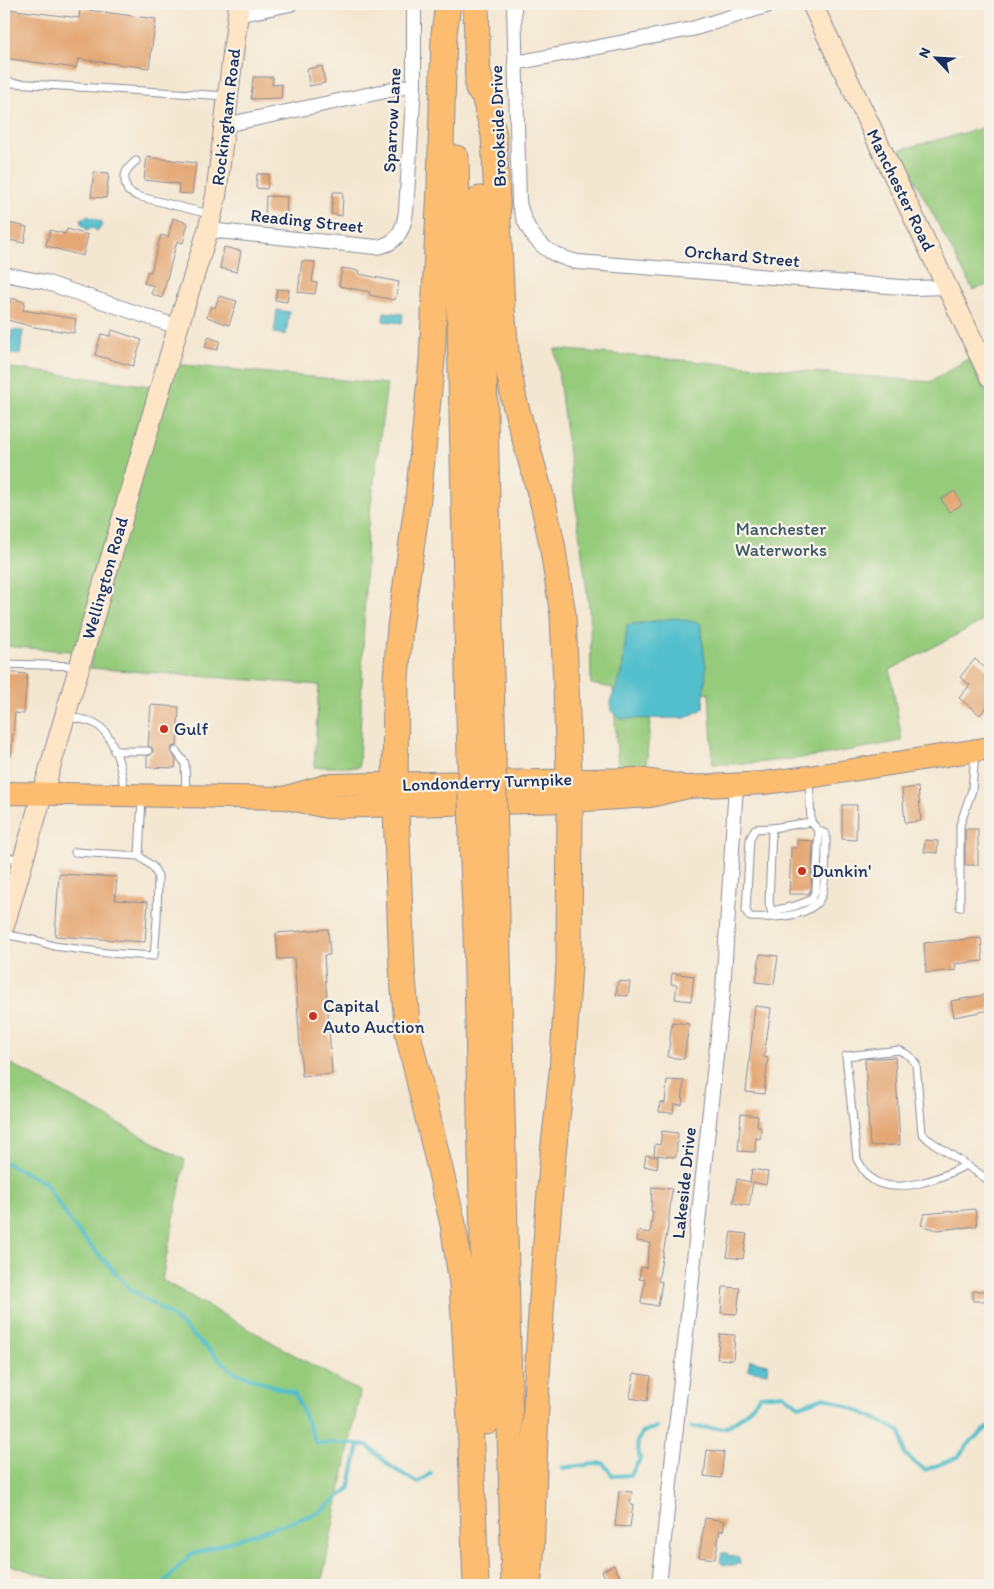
<svg xmlns="http://www.w3.org/2000/svg" width="994" height="1589" viewBox="0 0 994 1589" font-family="Itim,sans-serif">
<style>
.green{fill:#96cb7c;stroke:#587d6d}
.water{fill:#53bfcc;stroke:#377795}
.lines{fill:none;stroke-linecap:round;stroke-linejoin:round}
.stream{stroke:#53bfcc;stroke-width:4}
.building{fill:#e4a774}
.lane-casing{stroke:#888b98;stroke-width:9}
.street-casing{stroke:#888b98;stroke-width:16}
.secondary-casing{stroke:#888b98;stroke-width:22}
.primary-casing{stroke:#888b98;stroke-width:24}
.highway-casing{stroke:#888b98;stroke-width:27}
.lane{stroke:#fff;stroke-width:7}
.street{stroke:#fff;stroke-width:14}
.secondary{stroke:#fee5c5;stroke-width:20}
.primary{stroke:#fcbd6f;stroke-width:22}
.highway{stroke:#fcbd6f;stroke-width:25}
.highway-bridge-casing{stroke:#888b98;stroke-width:27;stroke-linecap:butt}
.highway-bridge{stroke:#fcbd6f;stroke-width:25}
.poi-dot{fill:#c8321e;stroke:#f7f3e8;stroke-width:2}
.labels{text-anchor:middle;stroke-width:4.5;stroke-linejoin:round;paint-order:stroke}
.street-label{font-size:18px;fill:#1b2f5e;stroke:#f7f3e8}
.park-label{font-size:18px;fill:#3a5666;stroke:#f7f3e8}
.poi-label{font-size:18px;fill:#1b2f5e;stroke:#f7f3e8;text-anchor:start}
</style>
<rect width="100%" height="100%" fill="#f7f3e8"/>
<filter id="ink" filterUnits="userSpaceOnUse"><feTurbulence type="fractalNoise" baseFrequency=".02" numOctaves="2"/><feDisplacementMap in="SourceGraphic" scale="10" xChannelSelector="R" yChannelSelector="G"/><feConvolveMatrix kernelMatrix="1 2 1 2 8 2 1 2 1" color-interpolation-filters="sRGB"/></filter>
<filter id="wash" filterUnits="userSpaceOnUse"><feTurbulence type="fractalNoise" baseFrequency=".0096" numOctaves="4" result="noise"/><feDisplacementMap in="SourceGraphic" scale="20" xChannelSelector="R" yChannelSelector="G"/><feGaussianBlur stdDeviation="1.12" result="paint"/><feColorMatrix in="noise" values="0 0 0 0 0 0 0 0 0 0 0 0 0 0 0 0 0 1.4 0 .05"/><feComposite in="paint" operator="in"/></filter>
<g filter="url(#wash)">
<rect width="100%" height="100%" fill="#f4e7d2"/>
<!-- green -->
<g class="green">
<path d="M990,126V284L973,290L899,150Z"/>
<path d="M555,349L930,382L969,358L990,401V617L890,670L902,741C840,752 777,765 713,764L709,693L652,700L646,767L618,768L613,688L591,684L590,615Z"/>
<path d="M173,364L387,384L367,534L359,767H314L319,685L89,668L93,653L4,646V367L166,388Z"/>
<path d="M4,1060L185,1160L162,1280L360,1392L321,1585H73L4,1563Z"/>
</g>
<!-- water -->
<g class="water">
<path d="M88,216L102,222V225L99,230L97,231L93,228L87,230L81,223V219Z"/>
<path d="M277,310L289,312L286,335L274,333Z"/>
<path d="M384,312L403,314L402,323L383,321Z"/>
<path d="M12,330L23,331L20,355L9,353Z"/>
<path d="M674,618L700,623L706,668L703,709L685,718L620,719L611,711L610,702L622,674L627,625Z"/>
<path d="M750,1360L768,1364L767,1373L748,1370Z"/>
<path d="M722,1553H727L729,1556L739,1558L740,1563L735,1566L722,1564L720,1561Z"/>
</g>
<g class="lines">
<!-- stream -->
<g class="stream">
<path d="M4,1162L44,1182L74,1227L130,1289L169,1314L234,1372L295,1394L316,1443H341L367,1445L391,1467L418,1483L431,1473"/>
<path d="M691,1427L725,1428L744,1415L760,1396L783,1394L799,1406L825,1397L868,1415L901,1432L905,1455L925,1470L958,1457L973,1439L990,1426"/>
<path d="M562,1468L603,1463L613,1476L631,1475L640,1459L637,1442L643,1432L657,1427"/>
<path d="M165,1585L164,1583L190,1555L318,1513L349,1489L359,1445"/>
</g>
</g>
<g id="blocks">
<!-- building -->
<g class="building">
<path d="M7,9L79,18L80,9L156,19L149,68L78,59L76,68L4,58V33Z"/>
<path d="M322,66L325,83L309,86L307,69Z"/>
<path d="M253,77H273L272,85L282,84L281,98L251,99Z"/>
<path d="M147,157L196,163L192,194L178,193L179,184L144,180Z"/>
<path d="M94,172L109,173L106,198L91,197Z"/>
<path d="M257,174H269L267,189L256,188Z"/>
<path d="M333,192H343L342,216L331,214Z"/>
<path d="M266,196L287,197L286,218L265,214Z"/>
<path d="M173,218L188,223L183,243L177,241L162,298L151,294L154,286L144,283L148,271L151,272L161,235L168,237Z"/>
<path d="M4,222L27,227L24,243L4,239Z"/>
<path d="M67,229L88,235L83,256L46,246L50,230L65,234Z"/>
<path d="M224,247L241,251L237,272L220,268Z"/>
<path d="M302,261L315,262L312,282L317,283L315,294L298,292Z"/>
<path d="M342,268L360,271L359,274L399,282L395,300L369,295L370,292L339,286Z"/>
<path d="M277,289L289,290L287,302L275,300Z"/>
<path d="M219,296L237,301L229,325L207,317L211,306L215,308Z"/>
<path d="M11,298L25,302L23,310L76,319L74,333L34,327L4,319V301L10,303Z"/>
<path d="M112,330L142,340L133,366L95,355L101,334L110,336Z"/>
<path d="M208,337L220,341L217,350L205,347Z"/>
<path d="M955,491L962,505L949,512L941,499Z"/>
<path d="M975,659L990,672V702L980,715L959,698L970,685L960,677Z"/>
<path d="M4,672L27,674L24,714L15,713L11,757H4Z"/>
<path d="M151,705L179,707L177,746L172,747L171,751L176,760L175,768L147,767V756L151,755L153,751L152,748L148,746Z"/>
<path d="M918,787L921,821L905,823L902,789Z"/>
<path d="M842,805H857L856,840L842,839Z"/>
<rect x="965" y="829" width="13" height="36"/>
<path d="M797,840L813,841L811,889L808,894H789L791,848H797Z"/>
<path d="M925,840L938,841L937,853L924,852Z"/>
<path d="M59,874L117,877L115,900L148,902L145,942L55,936Z"/>
<path d="M328,929L330,955H324L332,1074L302,1076L294,958L278,959L276,933Z"/>
<path d="M981,938L983,961L955,964L956,970L926,973L924,943Z"/>
<path d="M760,954L778,956L774,984L756,982Z"/>
<path d="M672,973L694,976L691,1001L675,999L677,985L671,984Z"/>
<path d="M618,981L630,982L628,996L616,995Z"/>
<path d="M990,994V1010L954,1017L951,1001Z"/>
<path d="M755,1006L771,1008L764,1057L768,1058L764,1094L746,1092Z"/>
<path d="M672,1022L689,1024L684,1059L668,1057Z"/>
<path d="M895,1057L900,1145L870,1146L865,1059Z"/>
<path d="M667,1080L684,1081L682,1105L674,1104L673,1113L659,1112L660,1102L665,1103Z"/>
<path d="M741,1114L758,1116L757,1127H761L760,1139L756,1138L755,1152L738,1151Z"/>
<path d="M662,1131L678,1133L676,1157L654,1155L655,1144L660,1145Z"/>
<path d="M646,1155L658,1157L657,1169L644,1166Z"/>
<path d="M752,1169L768,1172L766,1185L753,1182L749,1206L733,1203L737,1179L750,1182Z"/>
<path d="M652,1187L672,1189L668,1227L658,1281L662,1282L658,1306L641,1303L645,1280L639,1279L641,1267L646,1268L650,1243L637,1241L638,1231L650,1233L653,1211H651Z"/>
<path d="M975,1209L977,1226L937,1230L921,1225L924,1214Z"/>
<path d="M731,1232L747,1234L743,1259L727,1257Z"/>
<path d="M723,1287L740,1288L737,1314L721,1313Z"/>
<rect x="973" y="1291" width="17" height="10"/>
<path d="M720,1334L735,1335L733,1360L717,1359Z"/>
<path d="M634,1373L651,1376L647,1401L630,1398Z"/>
<path d="M707,1450L724,1452L721,1478L704,1476Z"/>
<path d="M619,1491L632,1492L630,1505H633L630,1527L615,1526Z"/>
<path d="M705,1518L725,1521L723,1531L720,1530L715,1559L699,1557Z"/>
<path d="M614,1565L624,1585H608L602,1571Z"/>
</g>
</g>
</g>
<g filter="url(#ink)">
<use href="#blocks" fill-opacity="0" stroke="#888b98" stroke-width="1"/>
<g class="lines">
<!-- lane casing -->
<g class="lane-casing">
<g id="lane">
<path d="M4,78L12,83L227,96"/>
<path d="M136,161C124,170 122,178 128,191L137,196L209,214"/>
<path d="M4,664L78,666"/>
<path d="M67,716C75,719 86,719 94,723C115,733 123,773 124,793"/>
<path d="M114,751H148"/>
<path d="M176,751L185,763L186,793"/>
<path d="M772,828L755,829L750,839L746,911L750,917C770,918 811,918 821,897C826,887 826,847 826,834L819,831L811,822"/>
<path d="M75,852L139,856L142,797"/>
<path d="M4,858H23"/>
<path d="M960,907V825L972,790L975,753"/>
<path d="M772,911L795,906L811,900L816,890L819,831"/>
<path d="M773,917L769,903L772,828L811,822L809,780"/>
<path d="M4,934L38,941L54,946L107,953L154,956L157,919L158,876L153,867L139,856"/>
<path d="M966,1165C944,1177 897,1196 873,1180C866,1175 861,1167 857,1159L846,1056L899,1050L910,1056L916,1064L922,1133L929,1140L990,1181"/>
</g>
</g>
<!-- street casing -->
<g class="street-casing">
<g id="street">
<path d="M514,4L519,203C527,236 544,255 578,262L914,288L947,287"/>
<path d="M237,15L290,4"/>
<path d="M515,63L692,29L772,4"/>
<path d="M225,125L414,85"/>
<path d="M208,230L376,247C397,245 404,229 406,211L414,85V4"/>
<path d="M4,274L45,282L178,327"/>
<path d="M659,1585L723,990L736,785"/>
</g>
</g>
<!-- secondary casing -->
<g class="secondary-casing">
<g id="secondary">
<path d="M812,4L990,377"/>
<path d="M4,926L178,327L208,230L216,196L239,4"/>
</g>
</g>
<!-- primary casing -->
<g class="primary-casing">
<g id="primary">
<path d="M4,793L286,798L327,807L570,801L650,796L688,787L764,783L809,777L990,748"/>
<path d="M287,797L328,785L639,779L678,785"/>
</g>
</g>
<!-- highway casing -->
<g class="highway-casing">
<g id="highway">
<path d="M448,4L444,34L440,185L432,360L418,499L400,627L396,678L395,784L402,968L408,1034L453,1224L462,1284L470,1420L476,1585"/>
<path d="M476,4L478,89"/>
<path d="M478,72L494,135L502,309L507,361L514,400L544,507L552,544L563,615L566,685L570,801L569,965L562,1073L553,1153L544,1267L537,1375L531,1559L528,1585"/>
<path d="M456,158L470,756"/>
<path d="M480,199L493,758"/>
<path d="M495,838L514,1585"/>
<path d="M472,840L476,932L487,1422"/>
</g>
</g>
<!-- lane -->
<use href="#lane" class="lane"/>
<!-- street -->
<use href="#street" class="street"/>
<!-- secondary -->
<use href="#secondary" class="secondary"/>
<!-- primary -->
<use href="#primary" class="primary"/>
<!-- highway -->
<use href="#highway" class="highway"/>
<!-- highway-bridge casing -->
<g class="highway-bridge-casing">
<g id="highway-bridge">
<path d="M470,756L472,840"/>
<path d="M493,758L495,838"/>
</g>
</g>
<!-- highway-bridge -->
<use href="#highway-bridge" class="highway-bridge"/>
</g>
</g>
<!-- markers -->
<g class="poi-dot">
<circle cx="164" cy="729" r="5"/>
<circle cx="802" cy="871" r="5"/>
<circle cx="313" cy="1016" r="5"/>
</g>
<g class="labels">
<!-- street labels -->
<g class="street-label">
<text transform="translate(226 117) rotate(-83)" y="6">Rockingham Road</text>
<text transform="translate(392 120) rotate(-87)" y="6">Sparrow Lane</text>
<text transform="translate(498 126) rotate(-92)" y="6">Brookside Drive</text>
<text transform="translate(901 190) rotate(64)" y="6">Manchester Road</text>
<text transform="translate(307 221) rotate(6)" y="6">Reading Street</text>
<text transform="translate(742 256) rotate(5)" y="6">Orchard Street</text>
<text transform="translate(105 578) rotate(-74)" y="6">Wellington Road</text>
<text transform="translate(487 782) rotate(-2)" y="6">Londonderry Turnpike</text>
<text transform="translate(684 1183) rotate(-84)" y="6">Lakeside Drive</text>
</g>
<!-- park labels -->
<g class="park-label">
<text x="781" y="535">Manchester<tspan x="781" dy="21">Waterworks</tspan></text>
</g>
<!-- poi labels -->
<g class="poi-label">
<text x="174" y="735">Gulf</text>
<text x="812" y="877">Dunkin'</text>
<text x="323" y="1012">Capital<tspan x="323" dy="21">Auto Auction</tspan></text>
</g>
</g>
<!-- margin -->
<rect width="994" height="1589" fill="none" stroke="#f7f3e8" stroke-width="20"/>
<!-- north arrow -->
<g transform="translate(936 58) rotate(295)" stroke="#f7f3e8" stroke-width="4" paint-order="stroke">
<path d="M0-4L9 19L0 12L-9 19Z" fill="#1b2f5e"/>
<text y="-8" font-size="14" font-weight="bold" text-anchor="middle" fill="#1b2f5e">N</text>
</g>
</svg>
